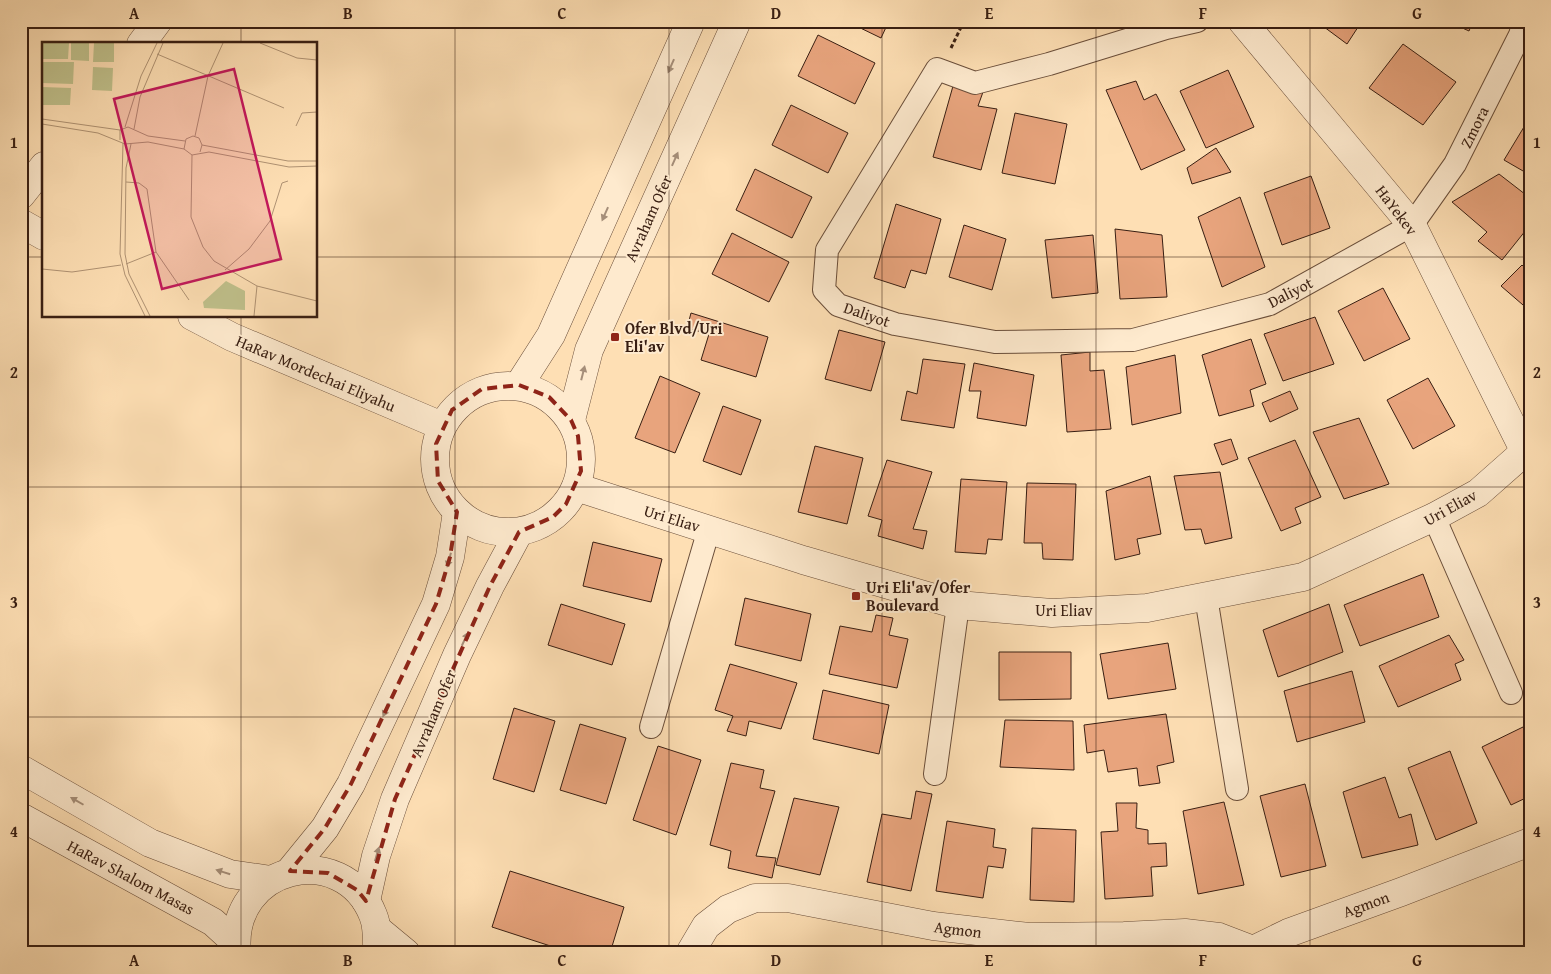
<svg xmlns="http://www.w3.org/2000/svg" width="1551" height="974" viewBox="0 0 1551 974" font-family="'Gentium Book Plus',serif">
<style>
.building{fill:#e8a47d;stroke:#381e12}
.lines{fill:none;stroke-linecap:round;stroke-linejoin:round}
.pedestrian-casing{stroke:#6a4e3a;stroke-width:24}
.minor-casing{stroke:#6a4e3a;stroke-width:29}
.tertiary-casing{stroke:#6a4e3a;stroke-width:29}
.path{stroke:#381e12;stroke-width:3;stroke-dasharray:4 2.5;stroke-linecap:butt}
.pedestrian{stroke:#feeace;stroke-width:22}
.minor{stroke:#feeace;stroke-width:28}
.tertiary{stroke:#feeace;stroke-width:28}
.oneway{fill:#a58e79}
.marked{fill:none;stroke:#8f2418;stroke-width:4;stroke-dasharray:10 6;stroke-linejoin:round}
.grid{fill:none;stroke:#381e12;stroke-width:1;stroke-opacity:0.55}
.poi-dot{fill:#8f2418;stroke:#feeace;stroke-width:2}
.labels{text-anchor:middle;stroke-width:4;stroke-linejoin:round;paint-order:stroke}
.street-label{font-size:16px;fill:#381e12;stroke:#feeace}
.poi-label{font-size:16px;font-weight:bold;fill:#381e12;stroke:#feeace;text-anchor:start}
.inset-road{fill:none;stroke:#af9273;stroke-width:1}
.view{fill:#c2185b;fill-opacity:0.15;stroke:#c2185b;stroke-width:2.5}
.inset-edge{fill:none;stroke:#381e12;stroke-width:2.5}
.neatline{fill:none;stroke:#381e12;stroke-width:2}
.grid-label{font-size:16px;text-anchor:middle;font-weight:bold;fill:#381e12}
</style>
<rect width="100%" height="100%" fill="#fedfb4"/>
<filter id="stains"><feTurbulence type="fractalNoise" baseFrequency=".004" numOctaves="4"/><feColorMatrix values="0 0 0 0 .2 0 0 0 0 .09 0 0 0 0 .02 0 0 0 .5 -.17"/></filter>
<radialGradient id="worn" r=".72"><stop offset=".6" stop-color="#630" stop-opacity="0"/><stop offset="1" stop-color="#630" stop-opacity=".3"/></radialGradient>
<!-- building -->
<g class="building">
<path d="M846,21H889L881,38Z"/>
<path d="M1316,21H1362L1347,44Z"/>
<path d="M1447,21H1473L1469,31Z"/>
<path d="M818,35L875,63L855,104L798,76Z"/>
<path d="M1403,44L1456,82L1423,125L1369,88Z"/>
<path d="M1228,70L1254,127L1206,148L1180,91Z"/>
<path d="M1136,81L1144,100L1156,94L1185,150L1141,170L1106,90Z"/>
<path d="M953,86L983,92L978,106L997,109L981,170L933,157Z"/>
<path d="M791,105L848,133L828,173L772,145Z"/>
<path d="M1015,113L1067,124L1055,184L1002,173Z"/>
<path d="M1530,117V175L1504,160Z"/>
<path d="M1216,148L1231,172L1192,184L1187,168Z"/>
<path d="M755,169L812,197L792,238L736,210Z"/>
<path d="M1499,174L1530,198V225L1502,260L1478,241L1487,232L1452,202Z"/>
<path d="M1311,176L1330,228L1282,245L1264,193Z"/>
<path d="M1240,197L1265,267L1222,287L1198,217Z"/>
<path d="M896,204L941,219L926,274L911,270L905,288L874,278Z"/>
<path d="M964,225L1006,239L992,290L949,277Z"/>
<path d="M1115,229L1162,235L1167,297L1120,299Z"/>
<path d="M732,233L789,262L769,302L712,274Z"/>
<path d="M1093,235L1098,293L1052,298L1045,240Z"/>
<path d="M1522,265L1530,273V311L1501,286Z"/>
<path d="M1383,288L1410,339L1364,361L1338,311Z"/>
<path d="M691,313L768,337L756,377L701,360L709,334L687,328Z"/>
<path d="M1315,317L1334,364L1283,381L1264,334Z"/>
<path d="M839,330L885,342L871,391L825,379Z"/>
<path d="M1251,339L1266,384L1250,390L1254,406L1219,416L1202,355Z"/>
<path d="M1090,352V371L1104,370L1111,429L1067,432L1061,355Z"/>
<path d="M1175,355L1181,413L1132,425L1126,367Z"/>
<path d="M923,359L965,364L954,428L901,420L907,391L917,394Z"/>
<path d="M974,363L1034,375L1026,426L977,418L981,391H969Z"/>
<path d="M660,376L700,393L675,453L635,438Z"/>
<path d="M1428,378L1455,426L1413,449L1387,400Z"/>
<path d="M1290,391L1298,409L1270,422L1262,403Z"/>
<path d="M723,406L761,420L741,475L703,461Z"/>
<path d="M1359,418L1389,484L1344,499L1313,432Z"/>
<path d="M1231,439L1238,459L1222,465L1214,444Z"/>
<path d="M1295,440L1321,497L1295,508L1301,523L1281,531L1248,458Z"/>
<path d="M815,446L863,458L847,524L798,512Z"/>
<path d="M887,460L932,472L913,529L927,531L923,549L878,536L882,520L868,516Z"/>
<path d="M1220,472L1232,538L1205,544L1201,529L1185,530L1174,476Z"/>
<path d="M1150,476L1161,534L1137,539L1140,554L1115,560L1106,491Z"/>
<path d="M961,479L1007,482L1002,540L988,539L986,554L955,552Z"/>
<path d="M1027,483L1076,484L1073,560L1043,559L1042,543H1024Z"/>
<path d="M593,542L662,559L651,602L583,586Z"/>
<path d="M1423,574L1439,617L1360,646L1344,605Z"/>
<path d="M745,598L811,614L801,661L735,645Z"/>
<path d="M561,604L625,624L612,665L548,645Z"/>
<path d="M1329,604L1343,652L1278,677L1263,630Z"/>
<path d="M876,615L893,618L889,635L908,639L897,688L829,674L840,626L872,632Z"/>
<path d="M1449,635L1464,660L1455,664L1461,680L1398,707L1379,666Z"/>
<path d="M1168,643L1176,689L1108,699L1100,654Z"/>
<path d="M999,652H1071V699L999,700Z"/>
<path d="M730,664L797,683L781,729L749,721L746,736L727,731L733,716L715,710Z"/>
<path d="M1352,671L1365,722L1297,742L1284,691Z"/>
<path d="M823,690L889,705L879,754L813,739Z"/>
<path d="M514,708L555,721L534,792L493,779Z"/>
<path d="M1166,714L1174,762L1157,766L1160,783L1139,786L1137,768L1108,772L1104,750L1087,753L1084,725Z"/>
<path d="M1005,720L1073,721L1074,770L1000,767Z"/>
<path d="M580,724L626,738L606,804L560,790Z"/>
<path d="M1523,727L1530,740V796L1511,805L1482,747Z"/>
<path d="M658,746L701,760L676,835L633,820Z"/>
<path d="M1450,751L1477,823L1436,840L1408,768Z"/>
<path d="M731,763L764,770L760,788L775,791L756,856L776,858L772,878L728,868L731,851L710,845Z"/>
<path d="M1385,777L1399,818L1411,814L1418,845L1362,858L1343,792Z"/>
<path d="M1305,784L1326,866L1281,877L1260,796Z"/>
<path d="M916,791L932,794L911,891L867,882L882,814L911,819Z"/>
<path d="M794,798L839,807L820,875L776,865Z"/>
<path d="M1224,802L1244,885L1198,894L1183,811Z"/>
<path d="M1116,803H1137L1136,828L1148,830V844L1166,843L1167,866L1151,867L1153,896L1105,899L1101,832L1118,831Z"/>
<path d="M947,821L995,829L993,847L1006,849L1003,868L988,866L983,898L936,891Z"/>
<path d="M1032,828L1076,830L1074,902L1030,900Z"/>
<path d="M510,871L624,907L610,953H572L492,927Z"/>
<path d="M745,946L768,953H742Z"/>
</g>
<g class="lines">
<!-- pedestrian casing -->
<g class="pedestrian-casing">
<g id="pedestrian">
<path d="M1197,21L1166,28L1049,64L975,83L937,69L827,250L824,290L838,305L895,324L995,342L1133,340L1270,304L1412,225L1455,164L1520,35L1524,21"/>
<path d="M1434,517L1511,693"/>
<path d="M1206,597L1237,789"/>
<path d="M651,727L709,529"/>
<path d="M935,774L958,605"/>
</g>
</g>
<!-- minor casing -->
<g class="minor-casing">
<g id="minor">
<path d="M1242,21L1412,225L1525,452"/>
<path d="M141,44L158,21"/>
<path d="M21,195L44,166"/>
<path d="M21,223L44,236"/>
<path d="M192,316L232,337L442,426"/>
<path d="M576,487L803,560L958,605L1052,613L1147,608L1303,577L1434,517L1478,493L1530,447"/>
<path d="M690,953L706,926L728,909L755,898H788L933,926L1029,937L1124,936L1185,933L1219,937L1253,950L1288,933L1401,892L1530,842"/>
</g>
</g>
<!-- tertiary casing -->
<g class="tertiary-casing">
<g id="tertiary">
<path d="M519,385L551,335L691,21"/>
<circle cx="508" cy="459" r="73"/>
<path d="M571,420L589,350L737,21"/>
<path d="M21,769L150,843L230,874L271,880"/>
<path d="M21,817L213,922L236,943"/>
<path d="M290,871L325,828L351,784L436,604L450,557L457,512"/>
<path d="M366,901L376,856L395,799L457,655L490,586L519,532"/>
<path d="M377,929L406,953"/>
<path d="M237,953C228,865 343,839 373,915C378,927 377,940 377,953"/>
</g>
</g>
<!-- path -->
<path class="path" d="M951,48L964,21"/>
<!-- pedestrian -->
<use href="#pedestrian" class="pedestrian"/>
<!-- minor -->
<use href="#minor" class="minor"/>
<!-- tertiary -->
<use href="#tertiary" class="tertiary"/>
</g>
<!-- one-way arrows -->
<defs><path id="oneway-solid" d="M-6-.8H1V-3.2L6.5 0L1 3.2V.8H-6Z" transform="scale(1.25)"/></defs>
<g class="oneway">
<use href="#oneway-solid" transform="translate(671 66) rotate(114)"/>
<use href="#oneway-solid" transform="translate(675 159) rotate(-66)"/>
<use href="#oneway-solid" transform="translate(605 214) rotate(114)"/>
<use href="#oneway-solid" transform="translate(583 373) rotate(-76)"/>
<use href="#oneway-solid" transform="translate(449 560) rotate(105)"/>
<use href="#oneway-solid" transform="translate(465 639) rotate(-65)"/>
<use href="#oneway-solid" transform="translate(386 710) rotate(115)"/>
<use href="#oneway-solid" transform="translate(77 801) rotate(-150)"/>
<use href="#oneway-solid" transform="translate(377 854) rotate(-74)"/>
<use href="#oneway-solid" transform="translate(223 872) rotate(-163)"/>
</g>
<!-- marked area -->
<path class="marked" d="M519,385L549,397L571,420L578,436L581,471L566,504L553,517L519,532L490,586L395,799L366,901L357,890L328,873L290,871L325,828L351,784L436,604L450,557L457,512L438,481L436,444L452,410L482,389Z"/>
<!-- grid -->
<path class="grid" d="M241,21V44M455,21V953M669,21V953M882,21V953M1096,21V953M1310,21V953M21,257H44M316,257H1530M241,316V953M21,487H1530M21,717H1530"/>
<!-- markers -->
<g class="poi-dot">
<rect x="610" y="332" width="10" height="10" rx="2.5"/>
<rect x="851" y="591" width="10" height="10" rx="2.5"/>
</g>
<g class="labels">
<!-- street labels -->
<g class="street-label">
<text transform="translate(1474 127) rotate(-64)" y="6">Zmora</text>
<text transform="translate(1397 210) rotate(53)" y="6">HaYekev</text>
<text transform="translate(648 218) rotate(-66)" y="6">Avraham Ofer</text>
<text transform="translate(1290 292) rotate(-27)" y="6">Daliyot</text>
<text transform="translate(867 314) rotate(19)" y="6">Daliyot</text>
<text transform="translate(316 373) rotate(23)" y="6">HaRav Mordechai Eliyahu</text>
<text transform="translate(1450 507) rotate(-29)" y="6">Uri Eliav</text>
<text transform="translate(672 518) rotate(17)" y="6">Uri Eliav</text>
<text x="1064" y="616">Uri Eliav</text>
<text transform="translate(433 713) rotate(-67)" y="6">Avraham Ofer</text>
<text transform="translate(131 877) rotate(28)" y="6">HaRav Shalom Masas</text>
<text transform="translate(1366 904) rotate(-20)" y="6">Agmon</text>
<text transform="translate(958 929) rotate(7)" y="6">Agmon</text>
</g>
<!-- poi labels -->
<g class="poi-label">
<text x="625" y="334">Ofer Blvd/Uri<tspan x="625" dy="18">Eli'av</tspan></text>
<text x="866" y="593">Uri Eli'av/Ofer<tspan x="866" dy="18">Boulevard</tspan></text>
</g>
</g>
<!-- overview -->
<g transform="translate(42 42)">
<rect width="275" height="275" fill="#fedfb4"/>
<path d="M184,239L203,249V268L162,266L161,260Z" fill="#c0c18c"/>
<path d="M0,1H27L26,17H0ZM29,1H47V19L29,18ZM52,1H72V20H51ZM0,20H32L31,42L0,41ZM51,25L71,26L70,49L50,48ZM0,45L29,46L28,63H0Z" fill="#c0c18c"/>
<path class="inset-road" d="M218,1L255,16L275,18M115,12L242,66M0,77L78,88M0,82L56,91L83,102L106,100L142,107M254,84L260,71L275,70M83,85L99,34L115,1M92,87L98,55L121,1M153,94L166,34L181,1M78,98V88L86,85L106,94L143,99M81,101L78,212L83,233L103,274M89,102L84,126L83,212L87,232L108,274M160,103L246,119H275M158,110L160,103L157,96L151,94L144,97L142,107L150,113L167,110L247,125L275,124M150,113L149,175L161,205L172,219L215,244L275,259M84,140L97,141L105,147L114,210L147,258M84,222L114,210M0,227L30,230L79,223M183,228L207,207L228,179L240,141L246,139M212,274L215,244"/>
<path class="view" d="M192,27L239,217L120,247L72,57Z"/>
<rect width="275" height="275" class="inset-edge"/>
</g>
<!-- margin -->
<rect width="1551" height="974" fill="none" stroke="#fedfb4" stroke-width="55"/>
<rect x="28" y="28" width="1496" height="918" class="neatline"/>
<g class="grid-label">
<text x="134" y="19">A</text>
<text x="348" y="19">B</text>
<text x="562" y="19">C</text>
<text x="776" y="19">D</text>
<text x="989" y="19">E</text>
<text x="1203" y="19">F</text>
<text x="1417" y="19">G</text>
<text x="14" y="148">1</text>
<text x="1537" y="148">1</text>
<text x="14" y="378">2</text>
<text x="1537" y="378">2</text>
<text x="14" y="608">3</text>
<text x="1537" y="608">3</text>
<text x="14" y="837">4</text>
<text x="1537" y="837">4</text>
<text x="134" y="966">A</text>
<text x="348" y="966">B</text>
<text x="562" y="966">C</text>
<text x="776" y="966">D</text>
<text x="989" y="966">E</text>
<text x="1203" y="966">F</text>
<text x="1417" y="966">G</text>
</g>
<rect width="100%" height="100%" filter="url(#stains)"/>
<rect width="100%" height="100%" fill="url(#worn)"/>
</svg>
